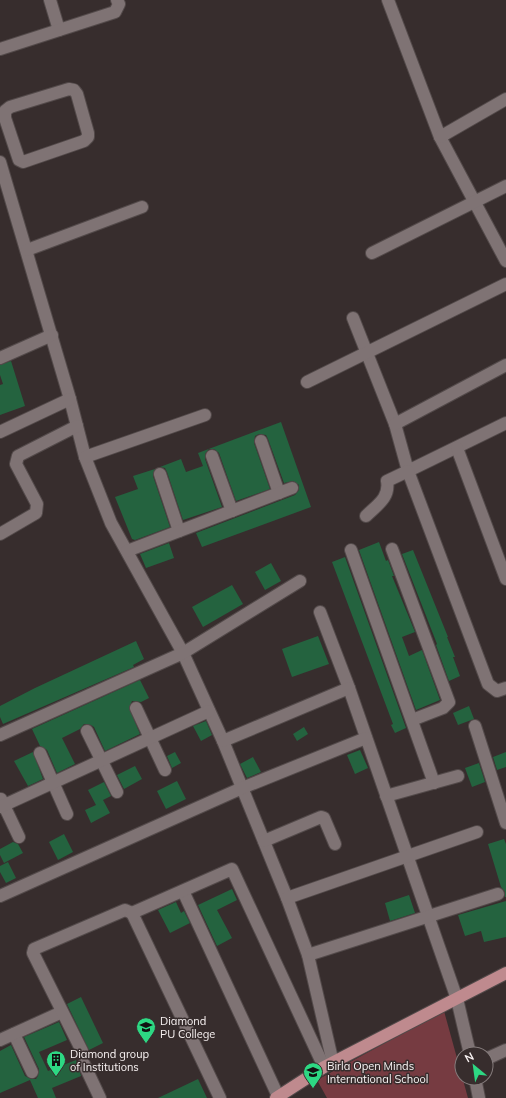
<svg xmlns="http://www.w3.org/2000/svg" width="506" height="1098" viewBox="0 0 506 1098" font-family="Mulish,sans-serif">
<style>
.green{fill:#763b41}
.building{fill:#24633f}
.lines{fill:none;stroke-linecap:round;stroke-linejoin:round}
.minor-casing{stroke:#534a4a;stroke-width:14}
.major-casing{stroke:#534a4a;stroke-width:14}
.minor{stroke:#7f7374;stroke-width:12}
.major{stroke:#bf8a8e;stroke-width:12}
.labels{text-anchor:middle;stroke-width:3;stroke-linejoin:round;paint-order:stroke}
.poi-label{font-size:11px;fill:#f9f3f3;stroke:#372d2d;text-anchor:start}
</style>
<rect width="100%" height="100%" fill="#372d2d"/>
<!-- green -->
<path class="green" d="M444,1011L468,1098H327L317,1080Z"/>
<!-- building -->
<g class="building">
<path d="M11,361L25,406L0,415V385L3,384L0,375V365Z"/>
<path d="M281,422L311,507L202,547L196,533L295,495L299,490V485L293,481L284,483L268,439L266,435L259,434L255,436L254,443L270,489L236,501L219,453L214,449H209L205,454V459L222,507L183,520L167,472L165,468L160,467L181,459L186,472L203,466L198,453Z"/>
<path d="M155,469L153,476L170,527L135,540L132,539L115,497L138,489L133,476Z"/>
<path d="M379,542L386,561L388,560L394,576H392L415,632L402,637L409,656L422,650L440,700L416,710L359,550Z"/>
<path d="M169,543L174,558L146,568L140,554Z"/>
<path d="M413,550L448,637H447L455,657H453L460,676L449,681L436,645L437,644L402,554Z"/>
<path d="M345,557L406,728L395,733L391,725L393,724L332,562Z"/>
<path d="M271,563L281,581L265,590L255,572Z"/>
<path d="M232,585L243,604L203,627L192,607Z"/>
<path d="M318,636L329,664L292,677L282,649Z"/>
<path d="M136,641L144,659L133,665L134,667L3,724L0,717V706L35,688Z"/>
<path d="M140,680L149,698L141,702L132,701L129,708L140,734L105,751L94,727L91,725L84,724L80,729L62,738L75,764L57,773L47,750L40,746L32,729Z"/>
<path d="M469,706L474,719L458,725L453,713Z"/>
<path d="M206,721L212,735L201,741L193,726Z"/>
<path d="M304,727L308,734L297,741L293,734Z"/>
<path d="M360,750L368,768L355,774L347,755Z"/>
<path d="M33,752L43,779L28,786L14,761Z"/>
<path d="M175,752L181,763L172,768L167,756Z"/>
<path d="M506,752V767L497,770L493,757Z"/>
<path d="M253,757L261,772L247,778L240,764Z"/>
<path d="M479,763L485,782L472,787L465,768Z"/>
<path d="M135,766L142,779L124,789L117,775Z"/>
<path d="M177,781L186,799L166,809L157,791Z"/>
<path d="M104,782L111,796L103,800L110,813L91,823L85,810L96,805L88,790Z"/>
<path d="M64,834L73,852L58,860L49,842Z"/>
<path d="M504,839L506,844V897H505V892L501,887L488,844Z"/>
<path d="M13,842L18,844L23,853L4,863L0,855V849Z"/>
<path d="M8,862L16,878L6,883L0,872V866Z"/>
<path d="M232,889L237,900L217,910L232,938L217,946L198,905Z"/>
<path d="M409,895L415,913L390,921L385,903Z"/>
<path d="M506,901V937L484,942L481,931L465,936L458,915Z"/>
<path d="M176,902L181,913L184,911L190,923L170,933L158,910Z"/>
<path d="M81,997L103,1043L89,1050L67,1004Z"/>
<path d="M59,1022L67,1040L39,1052L48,1071L76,1060L81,1076L52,1088L56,1098H38L30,1080L0,1093V1051L11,1045L25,1076L31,1079H36L38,1076L39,1069L24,1037Z"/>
<path d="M198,1079L207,1098H158Z"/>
</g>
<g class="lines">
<!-- minor casing -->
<g class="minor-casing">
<g id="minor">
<path d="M50,0L59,30"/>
<path d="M388,0L440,137L506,261"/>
<path d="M0,49L115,12L119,4L117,0"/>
<path d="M69,89L74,90L77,94L88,133V137L84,141L23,162L19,160L5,118V111L10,107Z"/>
<path d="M440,137L506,99"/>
<path d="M0,162L70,399L85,457L111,523L183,653L223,741L287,898L308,955L333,1063"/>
<path d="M27,250L142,207"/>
<path d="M372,253L506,186"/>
<path d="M353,318L395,424L408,471L506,423"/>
<path d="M0,358L52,335"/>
<path d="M307,382L506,284"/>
<path d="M395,424L506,365"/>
<path d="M0,432L70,399"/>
<path d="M261,441L279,493"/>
<path d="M457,448L506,579"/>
<path d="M212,456L232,511"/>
<path d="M85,457L205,415"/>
<path d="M160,474L179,531"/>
<path d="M366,516C377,505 390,498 387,481L408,471L488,684L497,691L506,688"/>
<path d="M0,534L36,513L37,504L16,464L18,456L77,426"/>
<path d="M392,549L449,702L443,708L412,720"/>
<path d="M351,550L434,783"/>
<path d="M127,551L292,488"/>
<path d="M320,612L349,688L457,999L470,1054"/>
<path d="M136,708L165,770"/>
<path d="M475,726L506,823"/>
<path d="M87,731L117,792"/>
<path d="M0,735L183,653L300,581"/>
<path d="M223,741L349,688"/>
<path d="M40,753L67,814"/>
<path d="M386,796L458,776"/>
<path d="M1,799L19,837"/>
<path d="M0,807L209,711"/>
<path d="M264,841L321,817L324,818L335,844"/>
<path d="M183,891L278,1096"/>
<path d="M0,896L242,788L366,738"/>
<path d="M287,898L477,832"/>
<path d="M308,955L498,894"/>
<path d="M14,1034L32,1072"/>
<path d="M0,1040L62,1012"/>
<path d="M82,1051L33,953L34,949L125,910L132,913"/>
<path d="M486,1059L506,1050"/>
<path d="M84,1064L100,1098"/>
<path d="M475,1078L479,1098"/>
<path d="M220,1098L132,913L232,869L324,1067"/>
</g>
</g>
<!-- major casing -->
<g class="major-casing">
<path id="major" d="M276,1098L324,1067L506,973"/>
</g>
<!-- minor -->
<use href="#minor" class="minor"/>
<!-- major -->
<use href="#major" class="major"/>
</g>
<!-- icons -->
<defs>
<g id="university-pin" transform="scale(1)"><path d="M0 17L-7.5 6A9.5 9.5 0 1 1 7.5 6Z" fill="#2dd883" stroke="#372d2d"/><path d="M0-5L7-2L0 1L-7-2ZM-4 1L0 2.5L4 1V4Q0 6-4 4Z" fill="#111"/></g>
<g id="building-pin" transform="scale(1)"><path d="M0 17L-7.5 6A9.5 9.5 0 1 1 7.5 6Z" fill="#2dd883" stroke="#372d2d"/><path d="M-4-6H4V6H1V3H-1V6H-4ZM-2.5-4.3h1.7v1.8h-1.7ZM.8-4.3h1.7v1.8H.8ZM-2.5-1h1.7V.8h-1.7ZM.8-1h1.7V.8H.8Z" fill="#111"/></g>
<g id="school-pin" transform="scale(1)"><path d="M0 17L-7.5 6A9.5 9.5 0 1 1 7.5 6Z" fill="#2dd883" stroke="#372d2d"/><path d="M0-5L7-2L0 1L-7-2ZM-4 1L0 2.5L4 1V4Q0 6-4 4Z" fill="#111"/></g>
</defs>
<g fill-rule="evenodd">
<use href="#university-pin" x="146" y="1027"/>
<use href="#building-pin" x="56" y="1060"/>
<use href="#school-pin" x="313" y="1072"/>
</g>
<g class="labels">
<!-- poi labels -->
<g class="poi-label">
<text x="160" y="1025">Diamond<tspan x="160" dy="13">PU College</tspan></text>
<text x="70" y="1058">Diamond group<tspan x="70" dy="13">of Institutions</tspan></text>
<text x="327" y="1070">Birla Open Minds<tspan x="327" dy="13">International School</tspan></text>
</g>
</g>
<!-- north arrow -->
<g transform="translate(474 1066) rotate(331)"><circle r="19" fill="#372d2d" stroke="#857c7c"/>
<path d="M0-3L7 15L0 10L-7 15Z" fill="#2dd883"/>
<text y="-6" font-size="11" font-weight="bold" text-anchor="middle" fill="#f9f3f3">N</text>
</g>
</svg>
